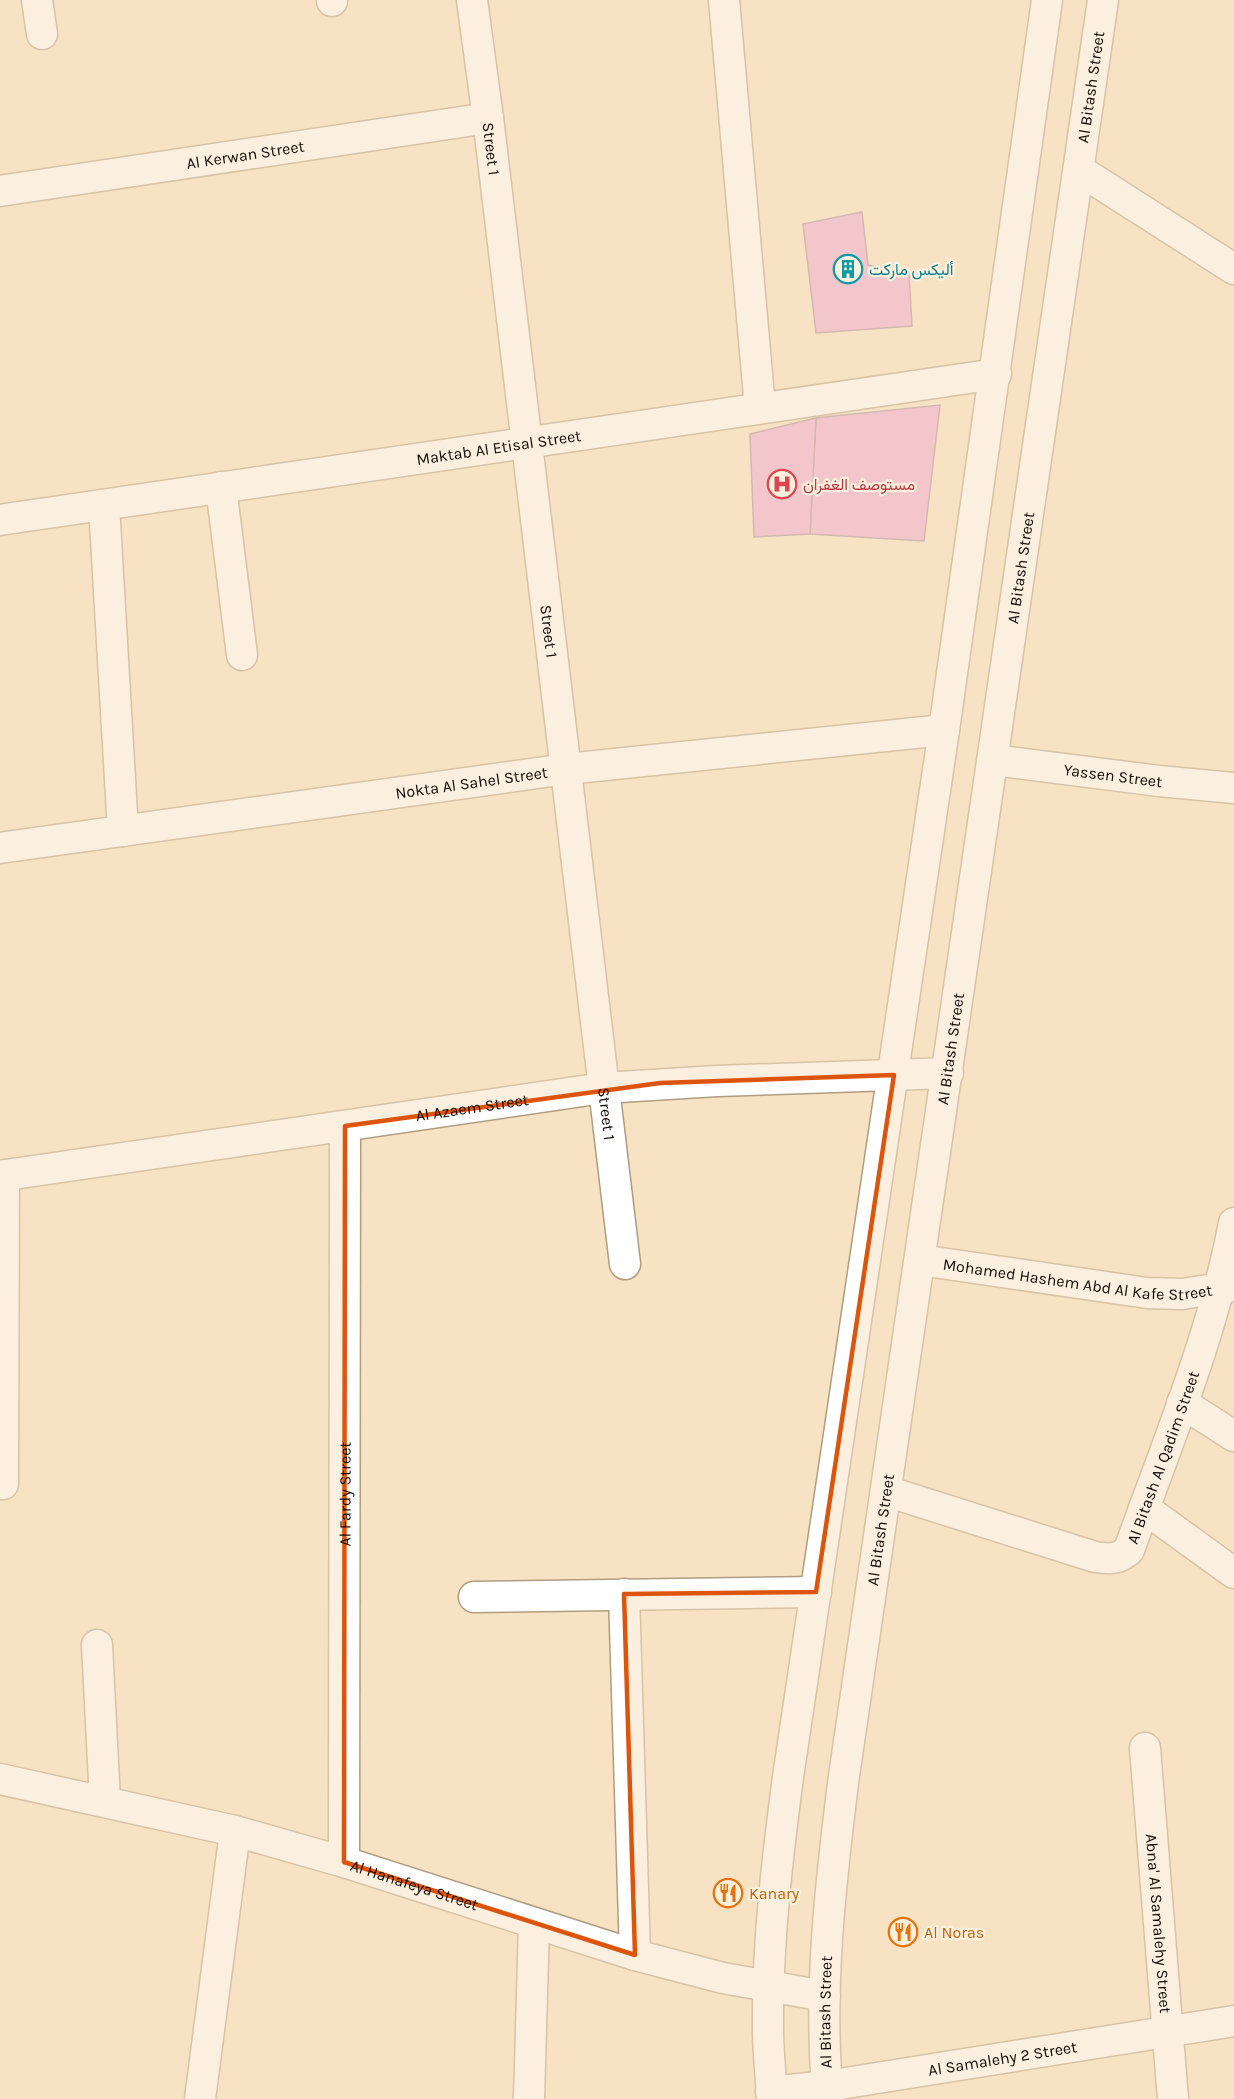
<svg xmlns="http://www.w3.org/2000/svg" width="1234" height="2099" viewBox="0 0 1234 2099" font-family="Karla,Vazirmatn,sans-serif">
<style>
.building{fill:#eea5d4;stroke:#a6879a;stroke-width:1.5}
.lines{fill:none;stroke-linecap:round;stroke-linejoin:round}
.minor-casing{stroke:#b09d80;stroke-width:33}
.minor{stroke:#fff;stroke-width:30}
.marked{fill:none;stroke:#dd550c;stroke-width:4.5;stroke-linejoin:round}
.labels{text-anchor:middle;stroke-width:4.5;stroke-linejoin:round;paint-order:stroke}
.street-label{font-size:16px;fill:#110a02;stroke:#fdf1de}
.culture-label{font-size:16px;fill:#0d838f;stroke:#fdf1de;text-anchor:start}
.health-label{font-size:16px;fill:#be3a42;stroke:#fdf1de;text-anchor:start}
.food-label{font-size:16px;fill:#c56008;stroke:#fdf1de;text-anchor:start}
</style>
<rect width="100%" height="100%" fill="#f7e2c4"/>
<!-- building -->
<g class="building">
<path d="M862,212L868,265L909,273L912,326L816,333L803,224Z"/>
<path d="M940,405L924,541L810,534L816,418Z"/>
<path d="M816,418L810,534L754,537L750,434Z"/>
</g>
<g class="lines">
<!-- minor casing -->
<g class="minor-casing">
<g id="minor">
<path d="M37,0L42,34"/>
<path d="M332,0V1"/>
<path id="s1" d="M472,0L488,118L625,1264"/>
<path d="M724,0L760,408"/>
<path d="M1079,170L1234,269"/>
<path id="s2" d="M0,191L488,118"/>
<path d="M221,487L242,655"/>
<path d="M104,505L123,831"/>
<path id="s3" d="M0,520L996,374"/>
<path id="s4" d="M994,760L1159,781L1234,788"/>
<path id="s5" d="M0,848L566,769L944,730"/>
<path id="s6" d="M0,1176L603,1088L717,1081L948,1073"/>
<path id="s7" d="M920,1260L1147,1293L1182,1294L1234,1286"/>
<path d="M1182,1403L1234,1436"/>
<path d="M3,1484L4,1175"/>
<path id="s8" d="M886,1491L1095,1557C1109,1559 1118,1560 1129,1550C1167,1443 1213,1335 1234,1223"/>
<path d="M1144,1508L1234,1573"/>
<path d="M624,1594L635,1955"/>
<path d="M474,1597L816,1592"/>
<path d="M97,1645L105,1801"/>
<path id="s9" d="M1145,1748L1173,2099"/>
<path id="s10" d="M0,1779L235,1831L344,1862L635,1955L723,1978L825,1996"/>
<path id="s11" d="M344,1862L345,1126"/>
<path id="s12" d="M771,2092L827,2086L1234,2021"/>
<path d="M200,2099L235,1831"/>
<path d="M529,2099L534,1923"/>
<path d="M772,2099C771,2076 768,2053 768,2030C767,1945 777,1861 788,1777L944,730L1047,0"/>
<path id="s13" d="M828,2099C818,1993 830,1888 843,1783L1103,0"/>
</g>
</g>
<!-- minor -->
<use href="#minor" class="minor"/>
</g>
<!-- marked area -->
<path d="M0 0H1234V2099H0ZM894,1075L816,1592L624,1594L635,1955L344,1862L345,1126L660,1083Z" fill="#f7e2c4" fill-opacity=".55" fill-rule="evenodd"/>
<path class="marked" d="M894,1075L816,1592L624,1594L635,1955L344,1862L345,1126L660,1083Z"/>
<!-- icons -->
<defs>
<g id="building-ring" transform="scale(1.5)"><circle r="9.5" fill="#fdf1de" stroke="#0f9aa8" stroke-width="1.5"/><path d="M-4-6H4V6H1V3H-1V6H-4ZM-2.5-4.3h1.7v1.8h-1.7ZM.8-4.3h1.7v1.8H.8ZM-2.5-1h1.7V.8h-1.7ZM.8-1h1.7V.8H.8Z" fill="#0f9aa8"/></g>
<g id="hospital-ring" transform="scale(1.5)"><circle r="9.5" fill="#fdf1de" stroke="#e0444e" stroke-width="1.5"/><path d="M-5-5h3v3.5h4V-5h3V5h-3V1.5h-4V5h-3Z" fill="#e0444e"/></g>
<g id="restaurant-ring" transform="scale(1.5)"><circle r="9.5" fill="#fdf1de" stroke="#e8710a" stroke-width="1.5"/><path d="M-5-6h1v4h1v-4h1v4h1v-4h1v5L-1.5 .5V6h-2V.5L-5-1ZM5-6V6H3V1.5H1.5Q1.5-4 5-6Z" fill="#e8710a"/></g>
</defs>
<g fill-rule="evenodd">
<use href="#building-ring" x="848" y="269"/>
<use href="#hospital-ring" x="782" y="484"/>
<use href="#restaurant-ring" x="728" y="1893"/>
<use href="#restaurant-ring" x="903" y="1932"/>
</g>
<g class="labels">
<!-- street labels -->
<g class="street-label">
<text dy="6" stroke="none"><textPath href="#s13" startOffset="2031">Al Bitash Street</textPath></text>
<text dy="6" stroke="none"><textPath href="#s1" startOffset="150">Street 1</textPath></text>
<text dy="6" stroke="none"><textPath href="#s2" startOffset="248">Al Kerwan Street</textPath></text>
<text dy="6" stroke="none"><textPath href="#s3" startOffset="504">Maktab Al Etisal Street</textPath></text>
<text dy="6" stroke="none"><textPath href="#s13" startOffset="1545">Al Bitash Street</textPath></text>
<text dy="6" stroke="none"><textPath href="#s1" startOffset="636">Street 1</textPath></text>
<text dy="6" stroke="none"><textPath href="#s4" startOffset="120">Yassen Street</textPath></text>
<text dy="6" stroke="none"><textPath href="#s5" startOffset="476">Nokta Al Sahel Street</textPath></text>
<text dy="6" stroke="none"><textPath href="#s13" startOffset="1059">Al Bitash Street</textPath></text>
<text dy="6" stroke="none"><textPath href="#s6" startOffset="477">Al Azaem Street</textPath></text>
<text dy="6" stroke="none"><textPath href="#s1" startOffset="1122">Street 1</textPath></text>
<text dy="6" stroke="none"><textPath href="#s7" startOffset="159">Mohamed Hashem Abd Al Kafe Street</textPath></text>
<text dy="6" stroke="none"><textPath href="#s8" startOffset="354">Al Bitash Al Qadim Street</textPath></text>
<text dy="6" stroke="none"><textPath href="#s11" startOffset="368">Al Fardy Street</textPath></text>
<text dy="6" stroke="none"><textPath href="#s13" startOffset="573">Al Bitash Street</textPath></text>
<text dy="6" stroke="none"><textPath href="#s10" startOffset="428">Al Hanafeya Street</textPath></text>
<text dy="6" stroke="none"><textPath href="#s9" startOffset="176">Abna' Al Samalehy Street</textPath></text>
<text dy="6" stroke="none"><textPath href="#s13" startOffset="87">Al Bitash Street</textPath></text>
<text dy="6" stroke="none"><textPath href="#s12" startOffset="234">Al Samalehy 2 Street</textPath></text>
</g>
<!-- culture labels -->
<g class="culture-label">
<text x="869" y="275">أليكس ماركت</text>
</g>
<!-- health labels -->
<g class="health-label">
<text x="803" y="490">مستوصف الغفران</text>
</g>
<!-- food labels -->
<g class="food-label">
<text x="749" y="1899">Kanary</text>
<text x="924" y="1938">Al Noras</text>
</g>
</g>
</svg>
